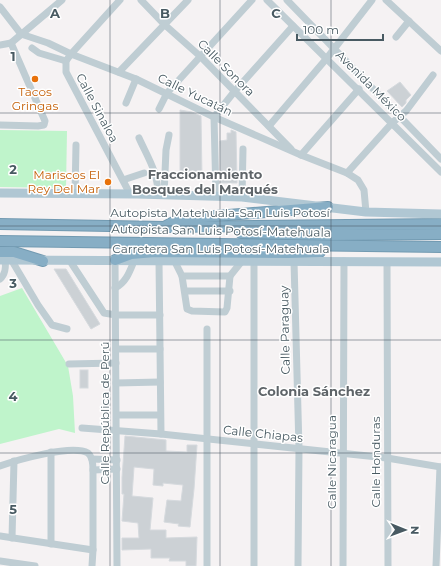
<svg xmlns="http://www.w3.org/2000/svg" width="441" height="566" viewBox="0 0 441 566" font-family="Montserrat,sans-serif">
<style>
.green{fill:#bff4cb}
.building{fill:#ccd1d5;stroke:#d6dade}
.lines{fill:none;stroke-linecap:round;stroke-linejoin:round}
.highway-casing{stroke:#729ab1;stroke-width:12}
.minor{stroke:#bfcdd3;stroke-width:7}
.major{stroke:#b0c7d3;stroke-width:9}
.highway{stroke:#87aec5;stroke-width:10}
.grid{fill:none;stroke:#485a62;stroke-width:1;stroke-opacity:0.55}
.food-dot{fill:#e8710a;stroke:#fff;stroke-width:1.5}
.labels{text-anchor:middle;stroke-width:3;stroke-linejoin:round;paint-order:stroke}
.street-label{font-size:12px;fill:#485a62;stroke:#fff}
.food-label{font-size:12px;fill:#c56008;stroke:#fff}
.neighbourhood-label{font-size:13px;font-weight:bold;fill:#5e6468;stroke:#fff}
.grid-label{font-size:13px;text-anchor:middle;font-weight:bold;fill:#485a62;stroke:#fff;stroke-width:3;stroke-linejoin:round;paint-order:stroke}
</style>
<rect width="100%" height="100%" fill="#f5f2f3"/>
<!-- green -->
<g class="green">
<path d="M0,130L67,131L66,188L0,187Z"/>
<path d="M22,288L68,366L73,396L75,433L59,429L0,444V296Z"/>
</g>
<!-- building -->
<g class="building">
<path d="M400,82L411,95L406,100V103L402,107L387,91Z"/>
<path d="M180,110L192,112L201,116L202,178H180Z"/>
<path d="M231,130L236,132L237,183H221L220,141L227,140V133H231Z"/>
<path d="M54,269H66L100,324L91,329Z"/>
<rect x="80" y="370" width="8" height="18"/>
<path d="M125,436L166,440V451L187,452V445H197L194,489L190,527L178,526L179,524L164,522L167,500L181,501L183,485L163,483V486L153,485L154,469L134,467L132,496L153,498L150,530H166V538L197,537L196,566H186V561H169L170,558H151V549L122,550V538H139L138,523L122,521L124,494H122V478Z"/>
</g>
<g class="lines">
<!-- highway casing -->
<g class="highway-casing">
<g id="highway">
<path d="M0,224L164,227L441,224"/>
<path d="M166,226L179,219L328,207"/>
<path d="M241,233L329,235L441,234"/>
<path d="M0,241L441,247"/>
<path d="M0,252H14L43,261"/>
<path d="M115,260L131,254L155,252L288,253L320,252"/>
</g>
</g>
<!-- minor -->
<g class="minor">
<path d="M120,0L71,54L66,61V72L130,194"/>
<path d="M141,0L165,25L201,57L291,149"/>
<path d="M267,0L441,172"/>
<path d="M287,0L441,159"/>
<path d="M386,0L441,51"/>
<path d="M0,7L21,34L48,43L71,54L136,79L214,117L301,155L347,173L358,180L364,190L366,212"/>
<path d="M396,37L409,21"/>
<path d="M0,45L11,43L62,0"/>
<path d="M32,48L39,53L66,61"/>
<path d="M119,72L188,0"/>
<path d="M126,103L136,79"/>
<path d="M159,109L167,93L252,0"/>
<path d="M0,125L38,126L44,125L45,121L11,43"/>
<path d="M269,126L327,58L372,0"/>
<path d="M139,138C148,158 158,172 158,195"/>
<path d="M301,155L359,89"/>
<path d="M347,173L392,123L406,111L433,75"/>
<path d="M123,180L144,173"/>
<path d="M75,194L76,145"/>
<path d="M164,195L166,150L169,135"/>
<path d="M216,196L214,117L234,92L293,26"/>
<path d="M242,197L243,149"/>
<path d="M115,260L117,566"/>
<path d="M12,261L38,305L52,325L67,329"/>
<path d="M70,261L104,313L116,315H160"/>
<path d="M159,261L161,434"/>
<path d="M254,261V566"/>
<path d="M294,261L299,449L298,566"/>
<path d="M175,262L182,276H230L242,261"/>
<path d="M387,262L388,566"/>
<path d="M182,276L187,309L192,311L225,312L227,308L230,276"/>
<path d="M0,279C5,275 6,267 5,261"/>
<path d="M115,288C126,283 130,271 134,261"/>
<path d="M185,291H230"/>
<path d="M116,349H160"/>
<path d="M69,364L116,363"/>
<path d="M116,383L160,382"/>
<path d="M117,415H160"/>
<path d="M82,428L161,434L387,458L441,467"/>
<path d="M92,459L117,460"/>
<path d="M0,466C17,460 72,444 88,453C93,457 93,465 93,470V550L92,566"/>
<path d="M93,470L117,469"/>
<path d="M0,536L93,550"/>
<path d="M12,538L14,461"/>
<path d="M51,544V452"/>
<path d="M0,561L35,566"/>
<path d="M207,566V329"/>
<path d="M343,566L344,261"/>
<path d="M436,566L440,467"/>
</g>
<!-- major -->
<g class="major">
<path d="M0,193L137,194L242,197L366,212L441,214"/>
<path d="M0,260L441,262"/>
</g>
<!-- highway -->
<use href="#highway" class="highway"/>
</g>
<!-- grid -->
<path class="grid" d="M110,0V566M220,0V566M331,0V566M0,113H441M0,226H441M0,340H441M0,453H441"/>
<!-- markers -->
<g class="food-dot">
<circle cx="35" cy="79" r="4"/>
<circle cx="108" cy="182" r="4"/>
</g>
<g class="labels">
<!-- street labels -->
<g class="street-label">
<text transform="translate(226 68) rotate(45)" y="4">Calle Sonora</text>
<text transform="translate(371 86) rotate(45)" y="4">Avenida México</text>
<text transform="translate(195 95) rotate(26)" y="4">Calle Yucatán</text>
<text transform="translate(97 108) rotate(62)" y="4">Calle Sinaloa</text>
<text x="220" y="217">Autopista Matehuala-San Luis Potosí</text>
<text transform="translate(221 231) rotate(1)" y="4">Autopista San Luis Potosí-Matehuala</text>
<text x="221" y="253">Carretera San Luis Potosí-Matehuala</text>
<text transform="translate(285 330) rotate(-91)" y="4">Calle Paraguay</text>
<text transform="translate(105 413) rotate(-90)" y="4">Calle República de Perú</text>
<text transform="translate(263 434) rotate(6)" y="4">Calle Chiapas</text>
<text transform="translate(332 462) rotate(-90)" y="4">Calle Nicaragua</text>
<text transform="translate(376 462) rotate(-90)" y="4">Calle Honduras</text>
</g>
<!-- food labels -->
<g class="food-label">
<text x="35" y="96">Tacos<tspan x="35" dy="14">Gringas</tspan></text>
<text x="100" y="179" text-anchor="end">Mariscos El<tspan x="100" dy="14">Rey Del Mar</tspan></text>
</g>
<!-- neighbourhood labels -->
<g class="neighbourhood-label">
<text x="205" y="179">Fraccionamiento<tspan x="205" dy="15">Bosques del Marqués</tspan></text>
<text x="314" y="396">Colonia Sánchez</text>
</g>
</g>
<g class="grid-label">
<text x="55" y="18">A</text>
<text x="165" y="18">B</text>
<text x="276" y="18">C</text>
<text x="13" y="61">1</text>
<text x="13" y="174">2</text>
<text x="13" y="288">3</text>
<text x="13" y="401">4</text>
<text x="13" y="514">5</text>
</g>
<!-- north arrow -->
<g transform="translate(405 530) rotate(91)" stroke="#ffffff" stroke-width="3" paint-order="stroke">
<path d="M0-3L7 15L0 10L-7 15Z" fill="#485a62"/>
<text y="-6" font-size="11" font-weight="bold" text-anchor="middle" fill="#485a62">N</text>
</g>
<!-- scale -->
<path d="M297 34v6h86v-6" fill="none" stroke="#485a62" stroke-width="2"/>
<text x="303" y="34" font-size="12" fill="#485a62" stroke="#ffffff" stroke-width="3" paint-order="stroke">100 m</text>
</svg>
